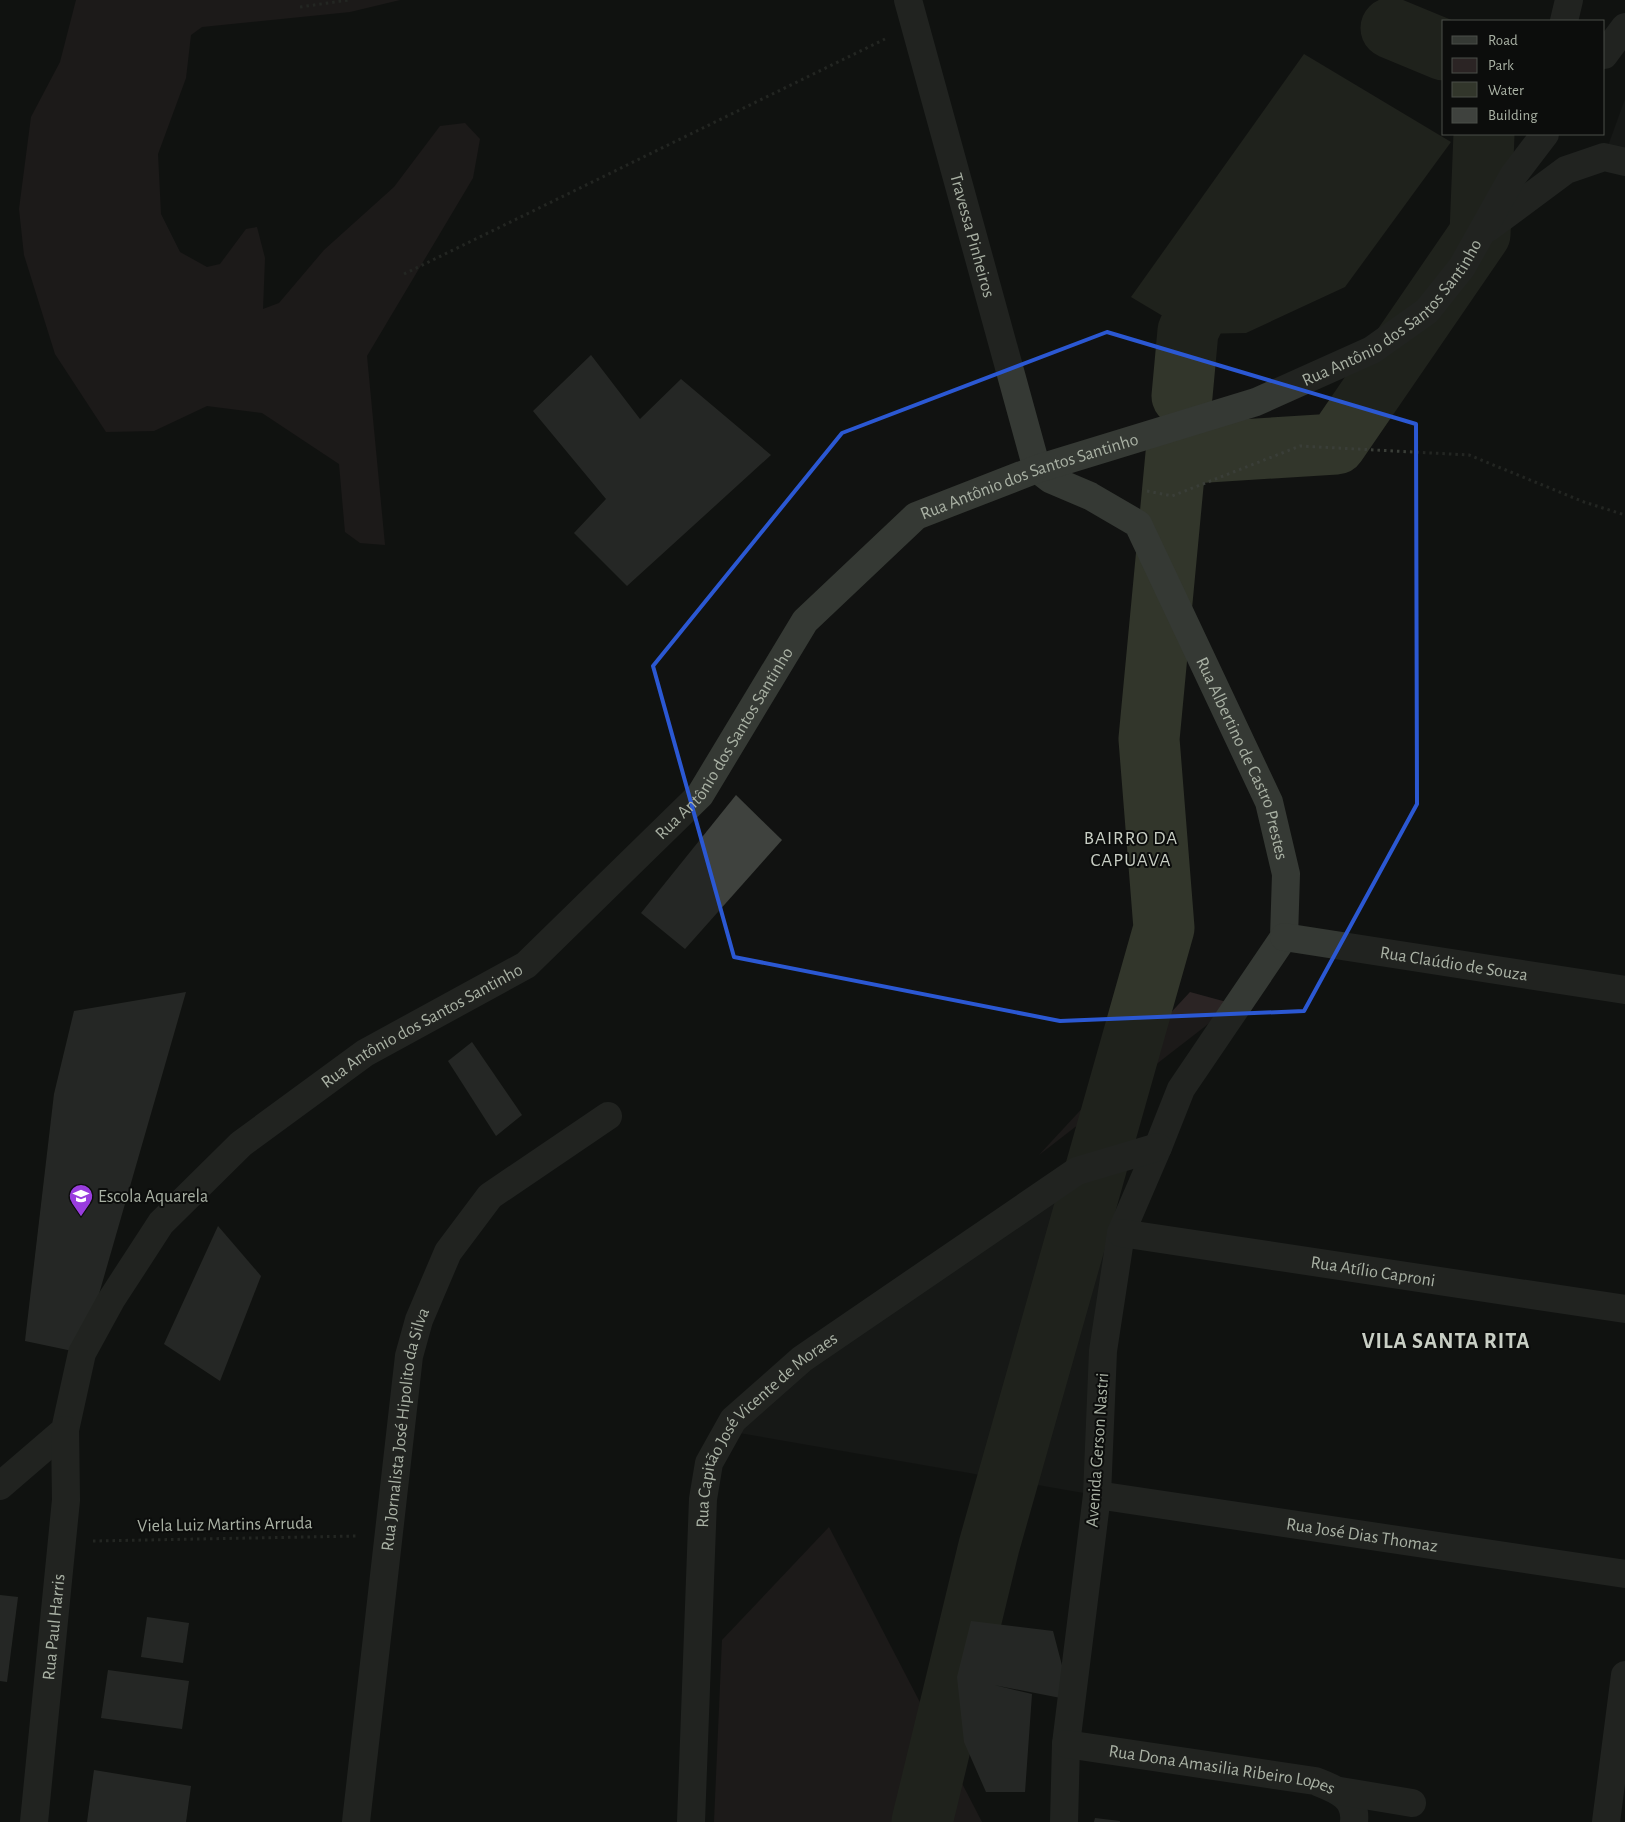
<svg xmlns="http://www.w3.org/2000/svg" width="1625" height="1822" viewBox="0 0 1625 1822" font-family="'Alegreya Sans',sans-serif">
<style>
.built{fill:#1d1f1d}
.green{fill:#2b2424}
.water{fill:#32362b}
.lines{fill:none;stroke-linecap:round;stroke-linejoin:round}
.river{stroke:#32362b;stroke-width:61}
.building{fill:#3f423e}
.path{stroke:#3a3e38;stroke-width:3;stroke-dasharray:2.5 4;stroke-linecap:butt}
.minor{stroke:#353934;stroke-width:28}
.marked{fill:none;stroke:#2b58d3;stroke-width:4;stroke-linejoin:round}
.labels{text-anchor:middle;stroke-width:4;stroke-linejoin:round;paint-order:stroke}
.street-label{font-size:18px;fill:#a9b1a4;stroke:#0c0d0c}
.poi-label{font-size:18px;fill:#a9b1a4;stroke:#0c0d0c;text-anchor:start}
.neighbourhood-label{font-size:19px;letter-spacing:1px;fill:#c8cec4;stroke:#0c0d0c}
.district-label{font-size:22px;font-weight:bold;letter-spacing:1px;fill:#c8cec4;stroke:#0c0d0c}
</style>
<rect width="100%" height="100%" fill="#111211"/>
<!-- built -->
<g class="built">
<path d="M1625,99V162L1604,157Z"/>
<path d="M1076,1174L1118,1230L1095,1495L728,1431L734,1420Z"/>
</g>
<!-- green -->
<g class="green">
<path d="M76,0H400L350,12L202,27L191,35L186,78L158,154L161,214L180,252L207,267L220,264L246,229L257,227L265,258L263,309L279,303L324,250L394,187L440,126L465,123L480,139L473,178L367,356L385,545L360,543L345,532L339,464L262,413L207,406L154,431L106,432L55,354L24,255L19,209L31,117L60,62Z"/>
<path d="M1190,992L1234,1004L1039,1155Z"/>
<path d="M829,1527L982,1822H714L722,1640Z"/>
</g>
<!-- water -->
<path class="water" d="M1304,54L1451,142L1345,287L1246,333L1193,334L1131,297Z"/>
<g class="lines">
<!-- river -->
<g class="river">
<path d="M1391,28L1444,50"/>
<path d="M1182,396L1188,331L1207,292"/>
<path d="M922,1822L989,1546L1164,928L1149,739L1176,454L1336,444L1480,234L1484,134"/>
</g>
</g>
<!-- building -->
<g class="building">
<path d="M591,355L640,419L681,379L771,455L627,586L574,533L606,499L533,411Z"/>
<path d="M736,795L782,840L685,949L641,913Z"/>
<path d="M186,992L82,1353L25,1341L54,1094L74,1011Z"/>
<path d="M472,1042L522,1115L496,1136L448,1061Z"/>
<path d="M218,1226L261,1276L220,1381L164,1344Z"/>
<path d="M0,1595L18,1597L7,1682L0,1681Z"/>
<path d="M147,1617L189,1623L183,1663L141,1657Z"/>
<path d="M971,1621L1053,1631L1071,1700L994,1685L1032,1694L1025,1792H986L964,1742L957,1677Z"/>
<path d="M108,1670L189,1681L182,1729L101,1718Z"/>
<path d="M94,1770L191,1786L186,1822H87Z"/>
<path d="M1095,1818L1120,1821V1822H1094Z"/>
</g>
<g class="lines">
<!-- path -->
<g class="path">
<path d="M300,7L349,0"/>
<path d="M404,274L885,39"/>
<path d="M1147,491L1172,496L1300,446L1469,455L1584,502L1625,515"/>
<path d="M93,1541L357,1536"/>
</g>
<!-- minor -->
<g class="minor">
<path id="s1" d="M908,0L1037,469L1050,479L1090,496L1138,524L1269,802L1286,874L1284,937L1181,1089L1158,1147L1121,1233L1103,1351L1097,1495L1066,1744L1064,1822"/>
<path d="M1564,21L1569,0"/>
<path d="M1604,55L1625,27"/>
<path d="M1488,228L1566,170L1604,157L1625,162"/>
<path id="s2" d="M1284,937L1625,990"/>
<path id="s3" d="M1121,1233L1625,1309"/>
<path id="s4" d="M0,1486L65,1430L82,1353L111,1300L161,1223L241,1144L365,1053L526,965L700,795L805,621L916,516L1037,469L1256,402L1372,350L1427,311L1462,267L1513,176L1545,134"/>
<path id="s5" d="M1097,1495L1625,1574"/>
<path id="s6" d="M1066,1744L1315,1781C1335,1789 1357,1796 1354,1822"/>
<path d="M1340,1791L1412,1803"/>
<path id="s7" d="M34,1822L66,1500L65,1430"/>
<path id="s8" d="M356,1822L409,1356L419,1320L448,1252L490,1196L608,1116"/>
<path id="s9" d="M691,1822L703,1499L709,1463L733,1420L802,1359L1077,1171L1158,1147"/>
<path d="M1606,1822L1625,1675"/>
</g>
</g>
<!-- marked area -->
<path d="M0 0H1625V1822H0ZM1107,332L1416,424L1417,804L1304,1011L1060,1021L734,957L653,666L842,433Z" fill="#111211" fill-opacity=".55" fill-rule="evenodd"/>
<path class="marked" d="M1107,332L1416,424L1417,804L1304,1011L1060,1021L734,957L653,666L842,433Z"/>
<!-- icons -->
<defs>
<g id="school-pin" transform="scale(1.25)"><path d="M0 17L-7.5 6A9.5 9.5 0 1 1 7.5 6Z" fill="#993dde" stroke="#0c0d0c"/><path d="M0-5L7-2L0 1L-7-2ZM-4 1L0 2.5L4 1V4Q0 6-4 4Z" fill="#fff"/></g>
</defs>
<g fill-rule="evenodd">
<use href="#school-pin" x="81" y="1196"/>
</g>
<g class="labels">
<!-- street labels -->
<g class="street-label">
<text dy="6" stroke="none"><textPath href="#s1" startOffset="244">Travessa Pinheiros</textPath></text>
<text dy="6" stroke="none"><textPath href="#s4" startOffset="1891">Rua Antônio dos Santos Santinho</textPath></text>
<text dy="6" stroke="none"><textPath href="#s4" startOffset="1486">Rua Antônio dos Santos Santinho</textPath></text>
<text dy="6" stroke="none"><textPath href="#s4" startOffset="1066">Rua Antônio dos Santos Santinho</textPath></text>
<text dy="6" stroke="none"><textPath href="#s1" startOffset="859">Rua Albertino de Castro Prestes</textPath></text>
<text dy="6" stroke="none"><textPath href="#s2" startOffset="172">Rua Claúdio de Souza</textPath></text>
<text dy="6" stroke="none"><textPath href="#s4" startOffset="646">Rua Antônio dos Santos Santinho</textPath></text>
<text dy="6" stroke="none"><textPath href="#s3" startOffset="255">Rua Atílio Caproni</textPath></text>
<text dy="6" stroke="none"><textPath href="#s8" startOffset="396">Rua Jornalista José Hipolito da Silva</textPath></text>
<text dy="6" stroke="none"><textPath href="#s9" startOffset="418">Rua Capitão José Vicente de Moraes</textPath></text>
<text transform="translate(1097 1450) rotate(-86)" y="6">Avenida Gerson Nastri</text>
<text transform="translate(225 1524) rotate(-1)" y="6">Viela Luiz Martins Arruda</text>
<text dy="6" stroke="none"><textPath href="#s5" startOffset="268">Rua José Dias Thomaz</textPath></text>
<text dy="6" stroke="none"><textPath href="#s7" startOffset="196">Rua Paul Harris</textPath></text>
<text dy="6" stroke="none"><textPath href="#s6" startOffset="158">Rua Dona Amasilia Ribeiro Lopes</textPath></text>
</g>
<!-- poi labels -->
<g class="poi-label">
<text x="98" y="1202">Escola Aquarela</text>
</g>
<!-- neighbourhood labels -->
<g class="neighbourhood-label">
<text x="1131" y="844">BAIRRO DA<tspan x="1131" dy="22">CAPUAVA</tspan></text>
</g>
<!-- district labels -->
<g class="district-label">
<text x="1446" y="1348">VILA SANTA RITA</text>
</g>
</g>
<!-- legend -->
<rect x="1442" y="20" width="162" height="115" fill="#0c0d0c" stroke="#4b4f49"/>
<rect x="1452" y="36" width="25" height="8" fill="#353934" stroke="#4b4f49"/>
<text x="1488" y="45" font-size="15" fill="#a9b1a4">Road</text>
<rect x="1452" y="58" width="25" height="15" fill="#2b2424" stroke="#4b4f49"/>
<text x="1488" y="70" font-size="15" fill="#a9b1a4">Park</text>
<rect x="1452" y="82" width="25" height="15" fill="#32362b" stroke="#4b4f49"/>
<text x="1488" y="95" font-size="15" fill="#a9b1a4">Water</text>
<rect x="1452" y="108" width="25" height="15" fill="#3f423e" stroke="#4b4f49"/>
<text x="1488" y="120" font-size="15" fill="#a9b1a4">Building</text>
</svg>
